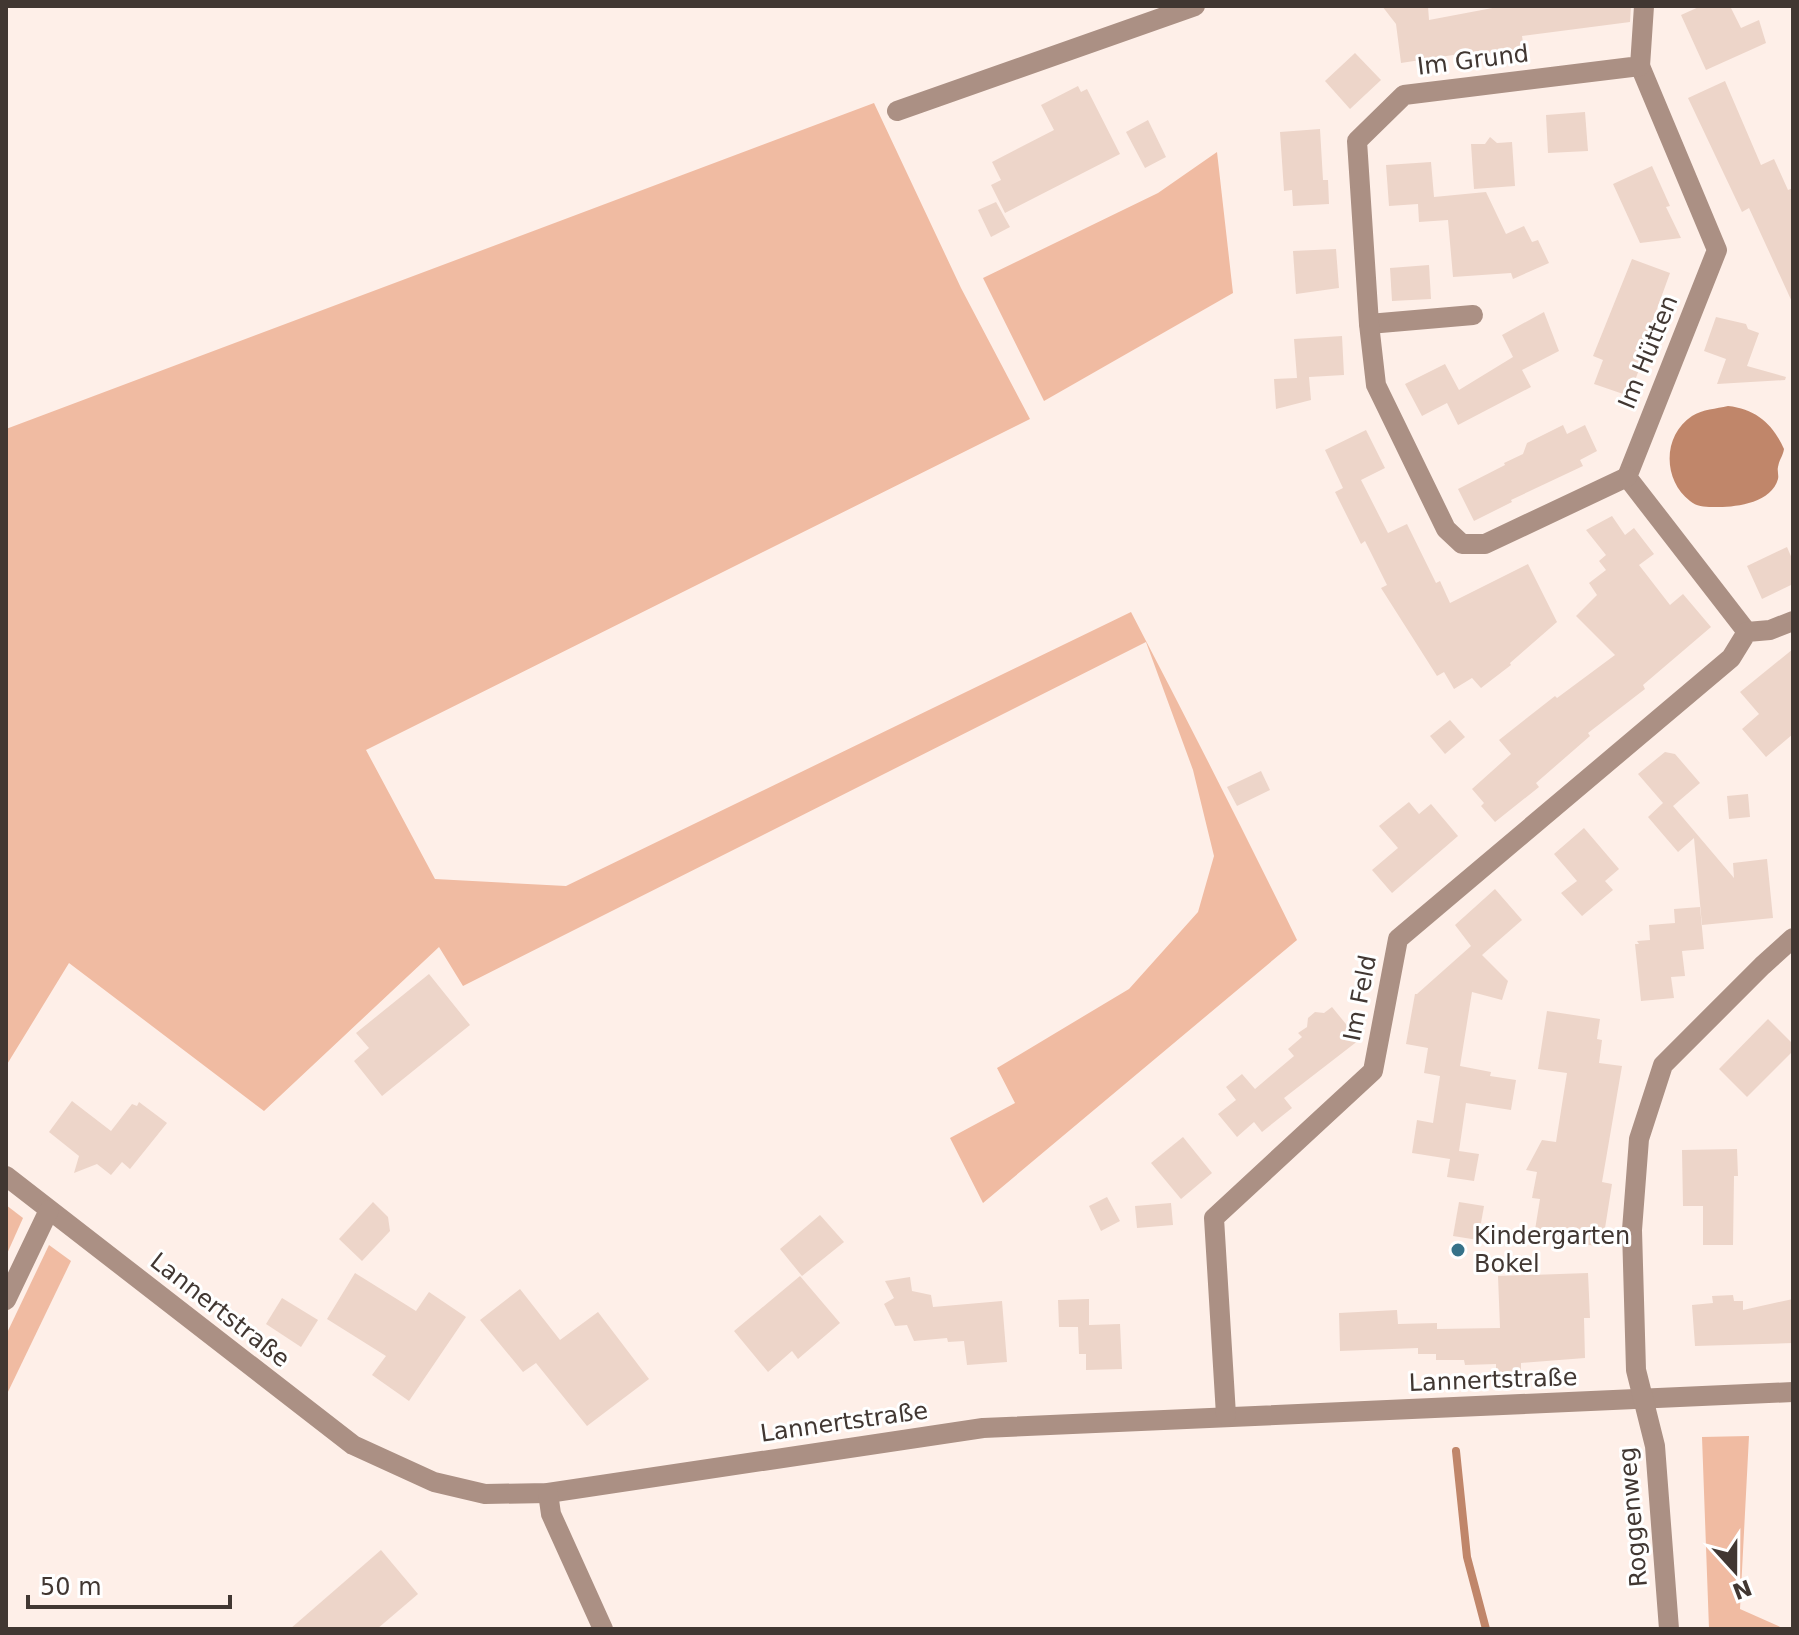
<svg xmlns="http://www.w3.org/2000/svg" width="1799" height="1635" viewBox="0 0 1799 1635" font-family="'DejaVu Sans',sans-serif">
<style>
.green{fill:#f0bba2}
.water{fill:#c0866a}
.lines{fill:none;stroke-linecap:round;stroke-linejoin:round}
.stream{stroke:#c0866a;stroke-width:8}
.building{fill:#edd5c9}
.minor{stroke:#ab9084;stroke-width:20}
.poi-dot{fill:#367289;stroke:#fff;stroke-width:3}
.labels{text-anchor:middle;stroke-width:6;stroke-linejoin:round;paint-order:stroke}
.street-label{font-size:24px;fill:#413732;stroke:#fff}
.poi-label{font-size:24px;fill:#413732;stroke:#fff;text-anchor:start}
</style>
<rect width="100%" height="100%" fill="#feefe8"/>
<!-- green -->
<g class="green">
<path d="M874,103L961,288L1030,419L366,750L435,879L566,886L1131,612C1188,721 1243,830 1297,940L983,1203L950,1138L1015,1103L997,1068L1129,989L1198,912L1214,856L1193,770L1146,642L463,986L439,947L264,1111L69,963L6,1066V429Z"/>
<path d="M1217,152L1233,293L1044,401L983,278L1158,193Z"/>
<path d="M6,1205L23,1218L6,1256Z"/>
<path d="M49,1245L71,1261L6,1396V1335Z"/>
<path d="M1749,1436L1740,1609L1785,1629H1709L1702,1437Z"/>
</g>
<!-- water -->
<path class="water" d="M1728,406C1756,409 1773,424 1784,449C1783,456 1779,460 1778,467C1777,471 1779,475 1778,479C1772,502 1738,507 1719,507C1709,507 1698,508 1690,501C1662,479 1663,435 1692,416C1703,409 1716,409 1728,406Z"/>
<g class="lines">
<!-- stream -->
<path class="stream" d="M1456,1451L1467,1557L1486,1629"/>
</g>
<!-- building -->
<g class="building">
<path d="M1382,6H1428L1429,20L1503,6H1631L1630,22L1522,36L1524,49L1479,55V51L1401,63L1396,24Z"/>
<path d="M1701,6H1730L1741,28L1759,20L1766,43L1706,70L1681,15Z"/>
<path d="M1355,53L1381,80L1350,109L1325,81Z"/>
<path d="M1725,81L1761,165L1774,159L1788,190L1793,188V304L1749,208L1742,212L1688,98Z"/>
<path d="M1078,86L1081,92L1087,89L1120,154L1005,213L991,185L1001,180L992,162L1054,130L1041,105Z"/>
<path d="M1585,112L1588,151L1548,153L1546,115Z"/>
<path d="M1148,120L1166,157L1145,168L1126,132Z"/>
<path d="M1320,129L1323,180H1328L1329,204L1293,206L1292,190L1284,191L1280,132Z"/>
<path d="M1490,137L1497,143L1512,142L1515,186L1474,189L1471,144H1485Z"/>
<path d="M1431,162L1434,197L1486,192L1506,234L1524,226L1532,242L1538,240L1549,263L1513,279L1511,273L1453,277L1448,220L1419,222L1418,204L1389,206L1386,165Z"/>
<path d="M1652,166L1670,206L1666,207L1681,238L1640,243L1613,184Z"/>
<path d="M996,202L1010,227L991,237L978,210Z"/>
<path d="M1336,249L1339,288L1296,294L1293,251Z"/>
<path d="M1632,259L1670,273L1641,353L1645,354L1629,396L1594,384L1603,360L1593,356Z"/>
<path d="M1429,265L1431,299L1392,301L1390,268Z"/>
<path d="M1544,312L1559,351L1522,370L1531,387L1458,425L1447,403L1422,416L1405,384L1445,364L1459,390L1513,357L1502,335Z"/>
<path d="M1716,317L1746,324L1748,329L1759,333L1747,366L1786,377L1785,380L1717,384L1726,359L1704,351Z"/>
<path d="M1342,336L1344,375L1309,377L1311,400L1276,409L1274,379L1297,378L1294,339Z"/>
<path d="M1563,425L1567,434L1585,425L1597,451L1580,460L1583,466L1511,500L1512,502L1474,521L1458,489L1505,465L1504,463L1523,454L1527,443Z"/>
<path d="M1366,430L1385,468L1361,480L1388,533L1407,524L1436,583L1440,581L1450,603L1528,564L1557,622L1510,663L1511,665L1481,688L1472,678L1454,689L1444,672L1437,676L1381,588L1387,585L1365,541L1361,544L1335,492L1343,488L1325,450Z"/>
<path d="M1612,516L1625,535L1634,528L1654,554L1639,565L1670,605L1683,594L1711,627L1643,685L1645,689L1588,733L1590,736L1536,783L1539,787L1495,822L1481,806L1484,803L1472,789L1511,754L1499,740L1555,696L1557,698L1615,655L1576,616L1597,595L1589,583L1606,570L1599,561L1606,555L1586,530Z"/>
<path d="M1787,547L1793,561V584L1762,599L1747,566Z"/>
<path d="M1793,649V734L1766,757L1742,729L1759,714L1740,692Z"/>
<path d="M1450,720L1465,737L1445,754L1430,736Z"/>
<path d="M1665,752L1675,754L1700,783L1673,806L1734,878L1733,863L1767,859L1773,918L1702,925L1694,838L1678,852L1648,817L1663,803L1638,774Z"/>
<path d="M1261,771L1270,790L1237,806L1227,787Z"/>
<path d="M1748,794L1750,817L1729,819L1727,796Z"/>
<path d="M1409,802L1419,814L1431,804L1458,836L1392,893L1372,870L1398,848L1379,826Z"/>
<path d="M1584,828L1619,869L1605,881L1613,890L1582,916L1561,893L1577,881L1554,854Z"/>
<path d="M1495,889L1522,920L1482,955L1508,981L1502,1000L1472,992L1460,1066L1491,1072L1490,1076L1516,1080L1511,1110L1466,1103L1459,1151L1479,1154L1474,1181L1447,1177L1450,1159L1412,1153L1417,1120L1433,1123L1440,1076L1424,1073L1428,1048L1406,1044L1415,994H1417L1471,946L1455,925Z"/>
<path d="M1700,907L1704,949L1682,951L1685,976L1671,977L1674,998L1641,1001L1635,944H1639L1637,941L1650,940L1649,925L1675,923L1674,909Z"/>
<path d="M429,974L470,1025L382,1096L354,1061L369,1048L356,1033Z"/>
<path d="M1332,1007L1359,1040L1284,1098L1292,1108L1262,1132L1254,1122L1237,1137L1218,1114L1236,1100L1226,1087L1242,1074L1255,1089L1294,1056L1288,1049L1302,1037L1298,1033L1307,1027L1308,1018L1315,1012L1324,1013Z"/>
<path d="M1547,1011L1600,1019L1597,1039L1602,1040L1599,1063L1622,1066L1602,1182L1612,1184L1602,1247L1534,1236L1540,1199L1532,1198L1537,1172L1526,1170L1542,1140L1556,1142L1567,1073L1538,1069Z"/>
<path d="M1768,1019L1793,1044V1051L1747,1097L1719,1069Z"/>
<path d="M72,1101L111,1131L132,1104L137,1106L139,1102L167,1123L130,1169L122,1162L111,1175L97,1164L74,1173L79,1156L49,1132Z"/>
<path d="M1183,1137L1212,1173L1181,1199L1151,1163Z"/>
<path d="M1737,1149L1738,1176H1734L1733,1245H1703V1206H1683L1682,1150Z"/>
<path d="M1107,1197L1120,1221L1101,1231L1089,1206Z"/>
<path d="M373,1202L388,1217L390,1231L362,1261L339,1239Z"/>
<path d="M1459,1202L1484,1206L1478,1240L1453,1236Z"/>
<path d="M1171,1203L1173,1225L1137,1228L1135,1206Z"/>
<path d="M820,1215L844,1242L802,1276L780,1249Z"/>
<path d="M355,1273L416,1311L429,1292L466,1317L409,1401L372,1375L386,1356L327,1319Z"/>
<path d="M1588,1273L1590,1318H1584L1585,1358L1521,1363V1373L1496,1374V1364L1465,1365L1464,1360H1436V1354H1418V1348L1340,1351L1339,1313L1397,1310L1398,1324L1437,1323V1329L1500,1328L1498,1276Z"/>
<path d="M800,1276L840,1323L798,1359L792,1351L768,1372L734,1331Z"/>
<path d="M910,1277L912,1291L931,1295L933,1307L1002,1301L1007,1362L967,1365L964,1341L948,1342L947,1338L914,1341L907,1325L895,1326L884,1304L894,1298L885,1281Z"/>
<path d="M520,1289L560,1340L598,1312L649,1379L587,1426L536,1363L523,1372L480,1320Z"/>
<path d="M1733,1295L1734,1301H1743V1310L1793,1299V1343L1695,1346L1692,1305L1713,1303L1712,1296Z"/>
<path d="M282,1298L318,1320L301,1347L266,1324Z"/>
<path d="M1089,1299V1325L1120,1324L1122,1369L1086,1370V1354H1079L1078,1327H1059L1058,1300Z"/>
<path d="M381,1550L418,1594L377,1629H290Z"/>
</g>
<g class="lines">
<!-- minor -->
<g class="minor">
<path d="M1640,66L1717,250L1627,477L1747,632"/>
<path d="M897,111L1195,6"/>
<path d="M1369,324L1473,315"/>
<path d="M1627,477L1485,544H1462L1446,529L1376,385L1369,324L1357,141L1404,95L1640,66L1644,6"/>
<path d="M6,1176L353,1445L434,1482L485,1494L548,1493L983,1428L1793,1392"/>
<path d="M6,1300L49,1210"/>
<path d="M1226,1415L1214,1218L1373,1071L1398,939L1731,658L1747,632L1770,630L1793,621"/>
<path d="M548,1493L551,1514L603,1629"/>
<path d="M1669,1629L1655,1446L1636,1370L1632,1230L1639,1139L1663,1065L1762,966L1793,938"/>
</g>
</g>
<!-- markers -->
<circle class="poi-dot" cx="1458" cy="1250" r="8"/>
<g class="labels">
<!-- street labels -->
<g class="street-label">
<text transform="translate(1473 60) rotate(-7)" y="8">Im Grund</text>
<text transform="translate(1648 352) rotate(-68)" y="8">Im Hütten</text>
<text transform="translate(1360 998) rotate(-79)" y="8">Im Feld</text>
<text transform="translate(220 1310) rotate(38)" y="8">Lannertstraße</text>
<text transform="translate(1493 1380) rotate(-2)" y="8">Lannertstraße</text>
<text transform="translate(844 1422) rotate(-8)" y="8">Lannertstraße</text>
<text transform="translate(1633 1517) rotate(-95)" y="8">Roggenweg</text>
</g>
<!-- poi labels -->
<g class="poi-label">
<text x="1474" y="1244">Kindergarten<tspan x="1474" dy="28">Bokel</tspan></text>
</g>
</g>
<!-- border -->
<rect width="1799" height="1635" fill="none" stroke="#413732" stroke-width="16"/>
<!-- north arrow -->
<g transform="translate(1735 1571) rotate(159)" stroke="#ffffff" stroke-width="6" paint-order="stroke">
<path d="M0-6L14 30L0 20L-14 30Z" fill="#413732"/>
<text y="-12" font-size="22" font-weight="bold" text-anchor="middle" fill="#413732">N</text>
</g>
<!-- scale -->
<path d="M28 1595v12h202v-12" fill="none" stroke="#413732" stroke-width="4"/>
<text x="40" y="1595" font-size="24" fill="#413732" stroke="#ffffff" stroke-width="6" paint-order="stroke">50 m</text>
</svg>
